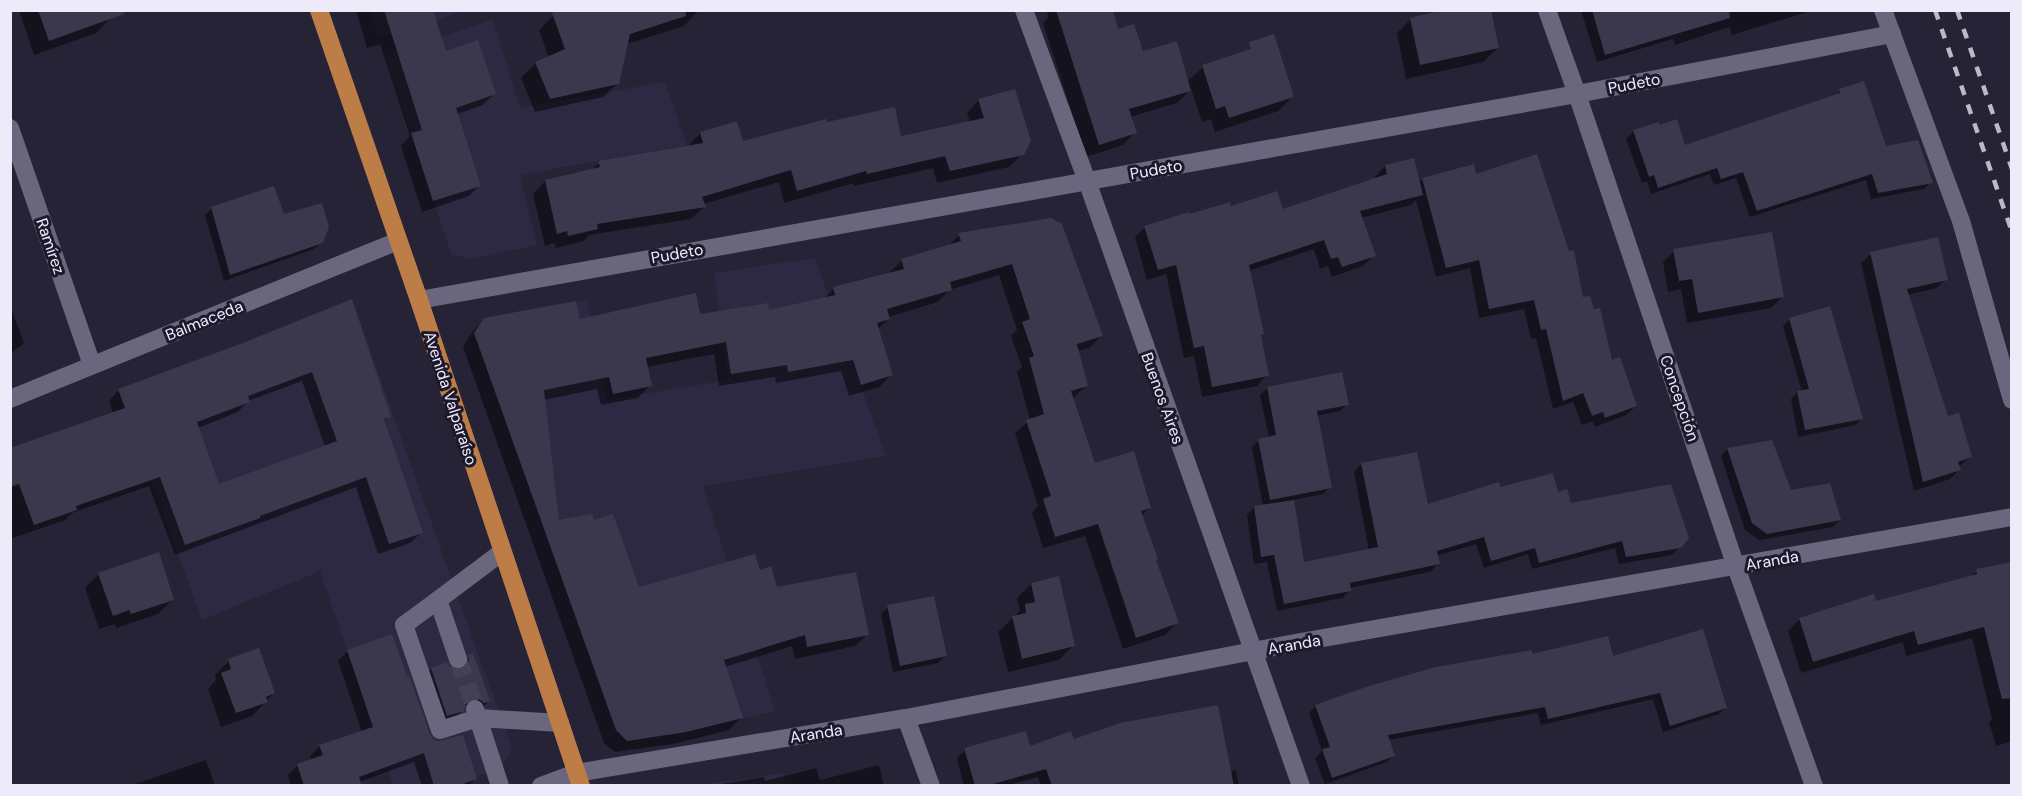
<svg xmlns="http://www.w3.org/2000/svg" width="2022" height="796" viewBox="0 0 2022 796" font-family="'DM Sans',sans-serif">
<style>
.built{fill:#2d2943}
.shadow{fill:#0007;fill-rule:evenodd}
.building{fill:#3b384d;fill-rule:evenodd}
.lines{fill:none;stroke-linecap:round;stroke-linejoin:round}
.minor-tunnel{stroke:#444154;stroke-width:18;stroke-dasharray:18 9;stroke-linecap:butt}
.minor{stroke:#69667e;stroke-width:18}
.major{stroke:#bd7d47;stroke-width:18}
.rail{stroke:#bcb9c9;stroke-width:4.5;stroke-dasharray:10 10;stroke-linecap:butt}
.labels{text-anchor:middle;stroke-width:6;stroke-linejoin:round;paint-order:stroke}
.street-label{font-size:16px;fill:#edebf9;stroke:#1d192d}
</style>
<rect width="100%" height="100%" fill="#262337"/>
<!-- built -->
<g class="built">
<path d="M370,10L465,11L378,38Z"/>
<path d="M493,19L520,108L665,82L687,145L520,175L537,245L470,259L451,254L385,56Z"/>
<path d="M815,258L886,456L703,486L775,711L686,732L627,741L616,730L543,523L484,318L587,300L607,400L728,380L714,273Z"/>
<path d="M346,302L354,305L512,749L502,767L453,785H393L320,571L202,620L118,389L234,347Z"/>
<path d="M783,772L786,785H697L765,776Z"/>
</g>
<!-- shadow -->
<g class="shadow">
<path d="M19,10H107L110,18L96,33L34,55Z"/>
<path d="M356,10H432L445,53L494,94L483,105L457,114L480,185L469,196L422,212L401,146L410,136L380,44L367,48Z"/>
<path d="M639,10L698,11L684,26L627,44L618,83L603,97L535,112L521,78L536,63L549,58L539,30L553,16Z"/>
<path d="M1047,10H1111L1117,31L1142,53L1187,82L1203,67L1292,97L1278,111L1215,132L1211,119L1202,122L1191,89L1177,103L1130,117L1135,132L1123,145L1086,157L1043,23L1048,18Z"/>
<path d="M1581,10H1814L1732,35L1729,27L1675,45L1673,39L1597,62Z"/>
<path d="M1411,19L1498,48L1483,62L1406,79L1397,33Z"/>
<path d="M1840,91L1885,148L1931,182L1924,189L1871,199L1866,180L1750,217L1736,178L1714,185L1710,174L1651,194L1647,181L1642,183L1626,139L1633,132L1658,124L1684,147L1834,97Z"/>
<path d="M979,100L1022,154L1009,167L937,183L933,168L854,186V183L784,203L779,182L703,204L704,207L691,219L589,235L584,241L556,248L554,243L545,246L533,194L545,181L592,170L599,163L687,147L700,134L742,143L826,124L900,138L970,122L967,113Z"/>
<path d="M1413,160L1419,183L1423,179L1475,176L1582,299L1611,362L1636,406L1626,415L1595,427L1593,421L1582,425L1573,402L1553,409L1536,338L1531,339L1524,309L1479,318L1470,268L1436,277L1416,200L1411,205L1361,218L1374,255L1363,266L1332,277L1328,266L1320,269L1314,249L1248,271L1267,375L1257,386L1202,397L1194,356L1184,358L1166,274L1147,280L1135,237L1145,227L1230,207L1282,211L1375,179V177L1385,166Z"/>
<path d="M212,208L283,215L322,242L314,249L224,281L205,215Z"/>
<path d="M1050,219L1101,336L1089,348L1078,351L1086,386L1072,399L1094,465L1149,508L1141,516L1155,560L1177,622L1165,635L1123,649L1085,536L1043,548L1032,513L1038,506L1015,433L1030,420L1017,372L1022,367L1011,336L1017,330L999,275L949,290L938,302L888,317V319L878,329L891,375L879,387L849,396L841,371L776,383L775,377L719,386L714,354L646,367L650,385L638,398L601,405L597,389L544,400L557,522L593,521L638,589L759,572L776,589L868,634L855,646L795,659L792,646L725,667L741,718L729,730L673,744L615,752L604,743L463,347L472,332L485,319L579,321L768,311L823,299L834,289L890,274V272L902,260L947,247L959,235Z"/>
<path d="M1674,251L1782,297L1771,308L1687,323L1681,289L1668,292L1663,262Z"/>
<path d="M1871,254L1946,279L1937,288L1907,295L1947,418L1971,457L1958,467L1959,470L1950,479L1914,491L1861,263Z"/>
<path d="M351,301L389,416L383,422L421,533L410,543L378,554L356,487L175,555L149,486L72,513L65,520L10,539V450L113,414L109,401L119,390L244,344ZM302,381L325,447L218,486L198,428L238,412L248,401Z"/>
<path d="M10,305L24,343L10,354Z"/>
<path d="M1790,319L1862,418L1855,425L1798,437L1791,399L1798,392H1802L1783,326Z"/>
<path d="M1267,388L1347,404L1340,411L1317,416L1330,487L1323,494L1293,500L1303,564L1369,551L1354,472L1362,464L1427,506L1499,489L1557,493L1570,505L1680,547L1672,555L1619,564L1615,548L1532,569L1528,554L1484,568L1476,544L1436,556L1438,564L1430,572L1349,588L1350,591L1342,598L1277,611L1267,562L1254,564L1247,515L1254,507L1263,506L1252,447L1259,440L1269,438L1260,395Z"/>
<path d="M1727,449L1790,492L1840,520L1833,527L1759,540L1745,530L1721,456Z"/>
<path d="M2012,564V741L1996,746L1989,722L1992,719L1972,638L1906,656L1903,642L1801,673L1788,631L1800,619L1875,603L1970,577L1977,571Z"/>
<path d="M99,574L173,599L158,614L116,628L115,624L99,629L85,588Z"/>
<path d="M1031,584L1073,646L1059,660L1008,672L998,632L1020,611L1017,598Z"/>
<path d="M888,607L945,656L938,663L893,672L881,614Z"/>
<path d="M391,636L431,739L475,779L468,786H422L414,762L359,782L361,786H291L288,775L297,766L312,761L310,756L320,746L362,732L338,661L347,652Z"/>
<path d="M469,656L489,701L482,708L471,705H464L463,710L455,717L440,722L424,676L431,669L463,671L462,663Z"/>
<path d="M1531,656L1612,658L1726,707L1719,714L1663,732L1653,699L1541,725L1538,713L1388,740L1394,755L1387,762L1325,784L1315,758L1322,751L1309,713L1316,706Z"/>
<path d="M229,661L274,693L252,716L221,727L208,689L216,680L215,675Z"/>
<path d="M1073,741L1230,772L1236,770L1239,786H1041L1038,777L1005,786H964L957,758L965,750L1029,748Z"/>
<path d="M206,760L215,786H132V785Z"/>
<path d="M879,765L884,786H709L764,777L765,781L816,768L820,780Z"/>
</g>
<!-- building -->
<g class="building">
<path d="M38,10H124V14L49,41Z"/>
<path d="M384,10H433L446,51L478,40L496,94L456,108L481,186L433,201L411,133L422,130Z"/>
<path d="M551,10H685L686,16L630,34L619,84L550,99L535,62L565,49Z"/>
<path d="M1056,10H1113L1118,29L1134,24L1143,51L1177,41L1191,91L1129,109L1137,133L1099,145Z"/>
<path d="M1443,10H1491L1499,48L1420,65L1410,18Z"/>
<path d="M1592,10H1729L1730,18L1605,55Z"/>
<path d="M1274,34L1294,97L1229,118L1225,106L1216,109L1202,65L1251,49L1249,42Z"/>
<path d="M1864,81L1886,146L1918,140L1933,183L1878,193L1872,174L1757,211L1743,172L1721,179L1717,168L1658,188L1654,175L1649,177L1633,130L1659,122L1660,125L1677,119L1685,145L1840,93L1839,89Z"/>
<path d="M1015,89L1031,141L1024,155L950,171L945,156L867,174L866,171L797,191L791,170L702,197L706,207L597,224L598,229L568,236L567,231L557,234L545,180L600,167L598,161L703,143L700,132L737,121L743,141L826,119L827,122L895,107L901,136L984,118L978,99Z"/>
<path d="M1537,154L1569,251L1574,250L1583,297L1590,296L1594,309L1600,308L1612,360L1620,357L1637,406L1605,418L1603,412L1592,416L1583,393L1563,401L1546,329L1541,330L1534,300L1489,309L1479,260L1446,268L1422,178L1474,164L1476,174Z"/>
<path d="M1414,158L1423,195L1360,211L1376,256L1342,267L1338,257L1331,259L1324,240L1249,265L1264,334L1261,335L1269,376L1212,387L1204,346L1194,348L1176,265L1158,270L1144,226L1189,212L1190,214L1230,202L1231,206L1277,191L1283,209L1387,174L1385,165Z"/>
<path d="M274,186L284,214L322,203L329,227L323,243L230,275L211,207Z"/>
<path d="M1051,218L1062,224L1103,336L1077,344L1088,386L1071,391L1095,463L1134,451L1151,508L1141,511L1158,559L1156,560L1179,623L1136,638L1098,524L1055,537L1043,499L1051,496L1026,420L1044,414L1029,358L1034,356L1022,322L1030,319L1012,264L950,282L952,290L887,309L890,319L877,323L893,375L861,385L853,360L788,372L787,365L731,374L726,342L646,358L652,386L613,394L609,377L544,390L559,520L592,514L594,520L613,514L639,587L755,554L760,570L771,566L777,587L856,572L869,635L807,647L805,635L724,660L743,718L686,732L627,741L616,730L474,333L484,318L576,301L580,319L696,293L700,314L768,303L769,310L835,295L833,287L904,269L901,259L961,241L958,233Z"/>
<path d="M1772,232L1784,297L1698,313L1692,279L1679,281L1673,249Z"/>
<path d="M1938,237L1948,280L1907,289L1948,416L1959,413L1972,457L1958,462L1961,470L1923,482L1870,252Z"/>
<path d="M352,299L391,417L384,419L423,533L389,544L366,477L260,516V518L185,545L160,477L76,506L77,510L34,525L19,484L10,487V448L125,408L118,389L243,343ZM312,372L337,441L219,484L197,422L250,402L248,396Z"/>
<path d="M1830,306L1863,419L1805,430L1797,391L1809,389L1789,318Z"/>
<path d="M1342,372L1349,405L1317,411L1332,488L1270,500L1258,439L1276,435L1267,387Z"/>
<path d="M1772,440L1791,490L1830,483L1841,520L1767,534L1752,523L1727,448Z"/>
<path d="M1417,452L1428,504L1499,482L1500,487L1553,473L1558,492L1567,489L1571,503L1671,484L1689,538L1681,548L1626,557L1622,541L1539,563L1535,548L1491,561L1484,537L1437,551L1440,564L1350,583L1351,591L1284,604L1274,555L1261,557L1254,506L1294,500L1304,562L1378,547L1361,463Z"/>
<path d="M159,552L174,600L131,614L129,610L113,616L98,573Z"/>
<path d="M2012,562V698L2002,699L1984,627L1918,645L1914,631L1813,662L1799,618L1874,594L1876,601L1977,574L1976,569Z"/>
<path d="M1059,576L1075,646L1022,659L1012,616L1026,613L1025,604L1035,602L1031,583Z"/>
<path d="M934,596L947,656L900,666L887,605Z"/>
<path d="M1703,629L1727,708L1670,726L1660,693L1548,719L1545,707L1388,735L1395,756L1332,778L1322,749L1330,747L1315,705L1366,687L1436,667L1532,650V654L1608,636L1613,656Z"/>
<path d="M392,634L407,676L409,675L430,734L433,739L438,741L463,735L477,779L457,786H434L424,753L359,777L362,786H304L297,764L323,755L319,745L373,727L347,650Z"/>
<path d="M259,648L275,693L266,697L268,702L236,713L221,673L231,669L228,659Z"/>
<path d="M473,653L490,701L484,703L478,698L471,699L466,702L464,711L447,716L431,668L447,662L450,667L455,670L462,669L469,662L468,655Z"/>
<path d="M1218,705L1234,786H1052L1046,769L986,786H975L964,748L1026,731L1030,746L1071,731L1074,739L1120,723Z"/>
</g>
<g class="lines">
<!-- minor-tunnel -->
<path class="minor-tunnel" d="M458,659L475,707"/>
<!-- minor -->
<g class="minor">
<path d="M1024,10L1087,181L1301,786"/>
<path d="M1547,10L1577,94L1736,567L1814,786"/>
<path d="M1883,10L1961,221L2012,400"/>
<path d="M10,128L92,365"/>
<path d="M419,300L1577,94L1892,34"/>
<path d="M10,399L398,241"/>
<path d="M438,600L404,625L440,730L478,718L560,723"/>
<path d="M458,659L438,600L502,552"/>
<path d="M475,709L500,786"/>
<path d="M906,718L931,786"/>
<path d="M541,786L576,773L906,718L1295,643L2012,517"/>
</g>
<!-- major -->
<path class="major" d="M319,10L419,300L581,786"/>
<!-- rail -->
<g class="rail">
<path d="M1935,10L2012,232"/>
<path d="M1957,10L2012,169"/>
</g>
</g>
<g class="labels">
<!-- street labels -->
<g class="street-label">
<text transform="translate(1634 83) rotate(-11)" y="6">Pudeto</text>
<text transform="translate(1156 169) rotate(-10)" y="6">Pudeto</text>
<text transform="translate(51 246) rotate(71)" y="6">Ramírez</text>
<text transform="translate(677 253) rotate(-10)" y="6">Pudeto</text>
<text transform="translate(204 320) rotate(-22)" y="6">Balmaceda</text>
<text transform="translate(451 398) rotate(72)" y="6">Avenida Valparaíso</text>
<text transform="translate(1163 398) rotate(70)" y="6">Buenos Aires</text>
<text transform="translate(1680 398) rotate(71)" y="6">Concepción</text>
<text transform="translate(1772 560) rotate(-10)" y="6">Aranda</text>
<text transform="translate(1294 644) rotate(-10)" y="6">Aranda</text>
<text transform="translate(816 733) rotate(-9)" y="6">Aranda</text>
</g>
</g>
<!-- border -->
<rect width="2022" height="796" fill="none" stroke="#edebf9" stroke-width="24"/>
</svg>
